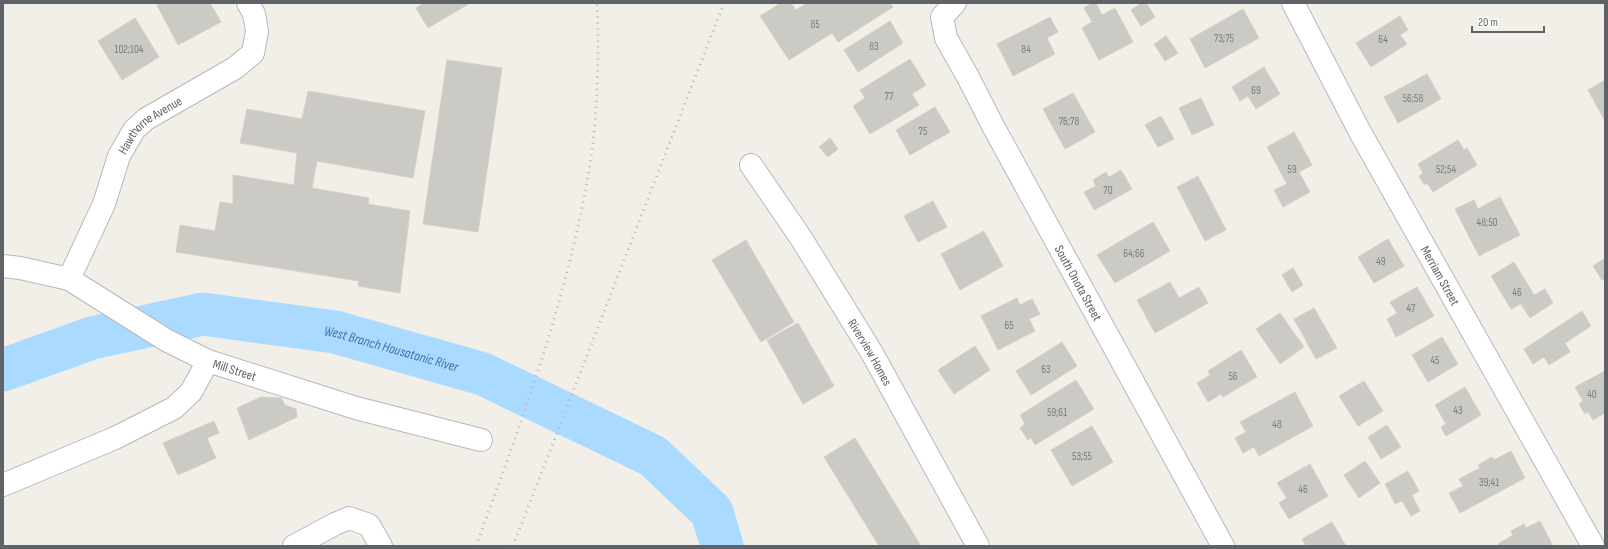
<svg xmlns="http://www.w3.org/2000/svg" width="1608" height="549" viewBox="0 0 1608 549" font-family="'Sofia Sans Condensed',sans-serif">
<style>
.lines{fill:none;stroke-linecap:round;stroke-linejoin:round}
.river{stroke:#aadaff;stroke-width:43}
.building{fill:#cccac5;stroke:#d6d1c6}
.minor-casing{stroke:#b5b8bc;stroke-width:24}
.minor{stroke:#fff;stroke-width:22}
.rail{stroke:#b6b7b8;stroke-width:3;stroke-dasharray:1 5;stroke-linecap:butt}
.labels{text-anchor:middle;stroke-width:3;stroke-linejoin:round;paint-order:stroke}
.number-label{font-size:11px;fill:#7a7d7f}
.street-label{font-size:13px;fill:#5f6368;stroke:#fff}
.water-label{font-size:14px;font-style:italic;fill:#4174aa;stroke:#fff}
</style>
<rect width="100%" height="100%" fill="#f1efe8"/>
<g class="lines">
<!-- river -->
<path class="river" id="s1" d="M3,370L92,338L203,314L335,332L483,374L653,456L712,512L722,546"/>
</g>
<!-- building -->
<g class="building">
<path d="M160,3H210L221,22L178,45L157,5Z"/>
<path d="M424,3H470L428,28L416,8Z"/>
<path d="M781,3H791L796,10L807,3H890L893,7L838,42L832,33L789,60L760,16Z"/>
<path d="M1092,3H1096L1102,15L1115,8L1133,42L1099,60L1082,28L1092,22L1084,8Z"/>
<path d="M1142,3H1146L1155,17L1141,26L1131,10Z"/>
<path d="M1243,9L1259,38L1205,68L1190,39Z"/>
<path d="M1400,16L1408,30L1400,35L1407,44L1371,67L1356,43Z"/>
<path d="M1050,17L1058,32L1047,38L1055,54L1013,76L997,44Z"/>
<path d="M135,18L159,57L122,80L98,41Z"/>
<path d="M890,21L903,43L858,72L844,50Z"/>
<path d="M1166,36L1178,53L1165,61L1154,44Z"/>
<path d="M910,59L926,85L912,94L919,105L870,134L853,106L865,98L860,90Z"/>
<path d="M447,60L502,68L478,232L423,224Z"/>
<path d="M1264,67L1280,94L1256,109L1248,96L1240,101L1232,87Z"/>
<path d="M1427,74L1441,99L1398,123L1384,97Z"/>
<path d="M1605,80V121L1588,90Z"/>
<path d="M308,91L425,111L413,178L317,161L312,188L369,198L368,204L410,211L400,293L358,286L359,281L176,252L180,225L215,231L220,202L233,204V175L294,185L297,153L240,143L247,109L302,119Z"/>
<path d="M1073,93L1095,132L1065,149L1043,109Z"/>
<path d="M1201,98L1214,125L1192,135L1179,108Z"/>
<path d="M935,107L950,132L910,155L896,130Z"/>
<path d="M1161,116L1174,139L1158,147L1145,125Z"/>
<path d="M1294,132L1312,165L1299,172L1310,192L1283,207L1274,190L1287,184L1267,147Z"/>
<path d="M830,138L838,149L828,157L819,147Z"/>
<path d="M1458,140L1464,150L1467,148L1477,165L1433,192L1427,183L1424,185L1419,176L1423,173L1418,164Z"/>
<path d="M1121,170L1132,189L1094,210L1084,192L1096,186L1093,180L1106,172L1109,177Z"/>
<path d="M1198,176L1226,230L1205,241L1177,187Z"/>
<path d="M1500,197L1520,235L1479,256L1455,209L1474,200L1478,209Z"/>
<path d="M933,201L947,227L918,242L904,216Z"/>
<path d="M1153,222L1170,251L1115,283L1097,255Z"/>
<path d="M984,231L1003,266L960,290L941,254Z"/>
<path d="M1388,239L1404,266L1374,283L1358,257Z"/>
<path d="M746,240L794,322L761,342L712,260Z"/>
<path d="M1605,258V279L1602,280L1593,266Z"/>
<path d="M1514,262L1534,295L1545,289L1553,303L1530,318L1521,304L1511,309L1491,276Z"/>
<path d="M1293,268L1303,285L1292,292L1282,275Z"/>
<path d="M1170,282L1179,298L1199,287L1208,303L1155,333L1137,300Z"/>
<path d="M1417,287L1434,316L1396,337L1387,319L1397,313L1390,302Z"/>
<path d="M1017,298L1020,305L1032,299L1040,314L1029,319L1035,331L998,350L981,316Z"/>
<path d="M1314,308L1337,348L1316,359L1294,319Z"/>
<path d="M1582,311L1591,326L1565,343L1570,352L1549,365L1544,357L1533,364L1524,349Z"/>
<path d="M1280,313L1304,347L1280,364L1256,329Z"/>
<path d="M798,323L834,386L803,404L767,340Z"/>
<path d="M1442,337L1458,364L1428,382L1412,355Z"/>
<path d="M1062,342L1077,366L1031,395L1016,371Z"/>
<path d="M975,346L990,370L954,394L938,370Z"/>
<path d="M1241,350L1257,377L1223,397L1221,394L1208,402L1197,383L1210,375L1208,371Z"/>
<path d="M1605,371V413L1593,420L1588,412L1585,414L1579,404L1583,401L1575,387Z"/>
<path d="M1076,380L1094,409L1035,445L1031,438L1028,440L1020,428L1025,424L1020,415Z"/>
<path d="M1364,381L1383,411L1358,426L1339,396Z"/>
<path d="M1465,387L1481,415L1446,436L1441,427L1446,424L1435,405Z"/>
<path d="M1295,392L1313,426L1259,456L1254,447L1243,453L1235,438L1246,432L1240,422Z"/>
<path d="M261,397L281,398L285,405L296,409L297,417L249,440L237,408Z"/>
<path d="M214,421L219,433L207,438L216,458L178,475L163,443Z"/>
<path d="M1387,425L1401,447L1381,459L1368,437Z"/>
<path d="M1092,426L1113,462L1072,486L1051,450Z"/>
<path d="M855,438L921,546H879L824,457Z"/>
<path d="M1511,451L1525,478L1460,513L1449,493L1463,486L1459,479L1480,468L1478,465L1492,457L1494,460Z"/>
<path d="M1365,461L1380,483L1359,498L1344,475Z"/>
<path d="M1310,464L1328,496L1289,519L1279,503L1287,498L1277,483Z"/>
<path d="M1408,471L1419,491L1412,495L1420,511L1411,516L1402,501L1395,504L1385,484Z"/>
<path d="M1540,521L1553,546H1499L1498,544L1513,535L1511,531L1524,524L1526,528Z"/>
<path d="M1332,522L1346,546H1306L1302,539Z"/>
</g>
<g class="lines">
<!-- minor casing -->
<g class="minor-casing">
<g id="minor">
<path id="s2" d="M955,3L942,17L946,38L968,77L993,126L1223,546"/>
<path id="s3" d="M1293,3L1360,132L1593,546"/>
<path id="s4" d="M751,165L801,238L872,353L978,546"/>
<path id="s5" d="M3,266L20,268L69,279L166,340L208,361L356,408L481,440"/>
<path id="s6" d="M69,279L104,204L119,156L134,130L146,119L235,68L253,53L257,31L254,14L248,3"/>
<path d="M3,485L115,438L174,408L191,392L208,361"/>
<path d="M294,546L335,524L349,518L369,525L381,546"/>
</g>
</g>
<!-- minor -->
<use href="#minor" class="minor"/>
<!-- rail -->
<g class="rail">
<path d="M476,546C523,418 572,287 592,151C598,105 599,50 597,3"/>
<path d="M513,546L724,3"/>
</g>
</g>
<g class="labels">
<!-- number labels -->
<g class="number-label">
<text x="815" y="28">85</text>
<text x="1224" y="42">73;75</text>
<text x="1383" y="43">64</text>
<text x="874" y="50">83</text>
<text x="129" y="53">102;104</text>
<text x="1026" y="53">84</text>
<text x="1256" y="94">69</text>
<text x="889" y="100">77</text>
<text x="1413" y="102">56;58</text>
<text x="1069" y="125">76;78</text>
<text x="923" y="135">75</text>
<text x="1292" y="173">59</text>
<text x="1446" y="173">52;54</text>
<text x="1108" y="194">70</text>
<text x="1487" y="226">48;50</text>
<text x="1134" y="257">64;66</text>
<text x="1381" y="265">49</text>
<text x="1517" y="296">46</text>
<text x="1411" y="312">47</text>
<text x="1009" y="329">65</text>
<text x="1435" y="364">45</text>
<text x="1046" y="373">63</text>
<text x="1233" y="380">56</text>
<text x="1592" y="398">40</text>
<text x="1458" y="414">43</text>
<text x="1057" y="416">59;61</text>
<text x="1277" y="428">48</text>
<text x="1082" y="460">53;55</text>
<text x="1489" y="486">39;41</text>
<text x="1303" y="493">46</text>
</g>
<!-- street labels -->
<g class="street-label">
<text dy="5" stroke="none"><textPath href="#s6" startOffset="178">Hawthorne Avenue</textPath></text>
<text dy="5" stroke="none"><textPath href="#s3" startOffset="310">Merriam Street</textPath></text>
<text dy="5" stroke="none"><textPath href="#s2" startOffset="319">South Onota Street</textPath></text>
<text dy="5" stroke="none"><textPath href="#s4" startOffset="222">Riverview Homes</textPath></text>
<text dy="5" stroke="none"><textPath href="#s5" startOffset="257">Mill Street</textPath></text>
</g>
<!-- water labels -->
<g class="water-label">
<text dy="5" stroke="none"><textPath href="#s1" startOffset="400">West Branch Housatonic River</textPath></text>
</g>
</g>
<!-- border -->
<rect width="1608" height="549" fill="none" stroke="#5f6368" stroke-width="8"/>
<!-- scale -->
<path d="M1472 26v6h72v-6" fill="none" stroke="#5f6368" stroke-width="2"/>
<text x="1478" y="26" font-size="12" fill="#5f6368" stroke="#ffffff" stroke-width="3" paint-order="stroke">20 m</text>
</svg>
